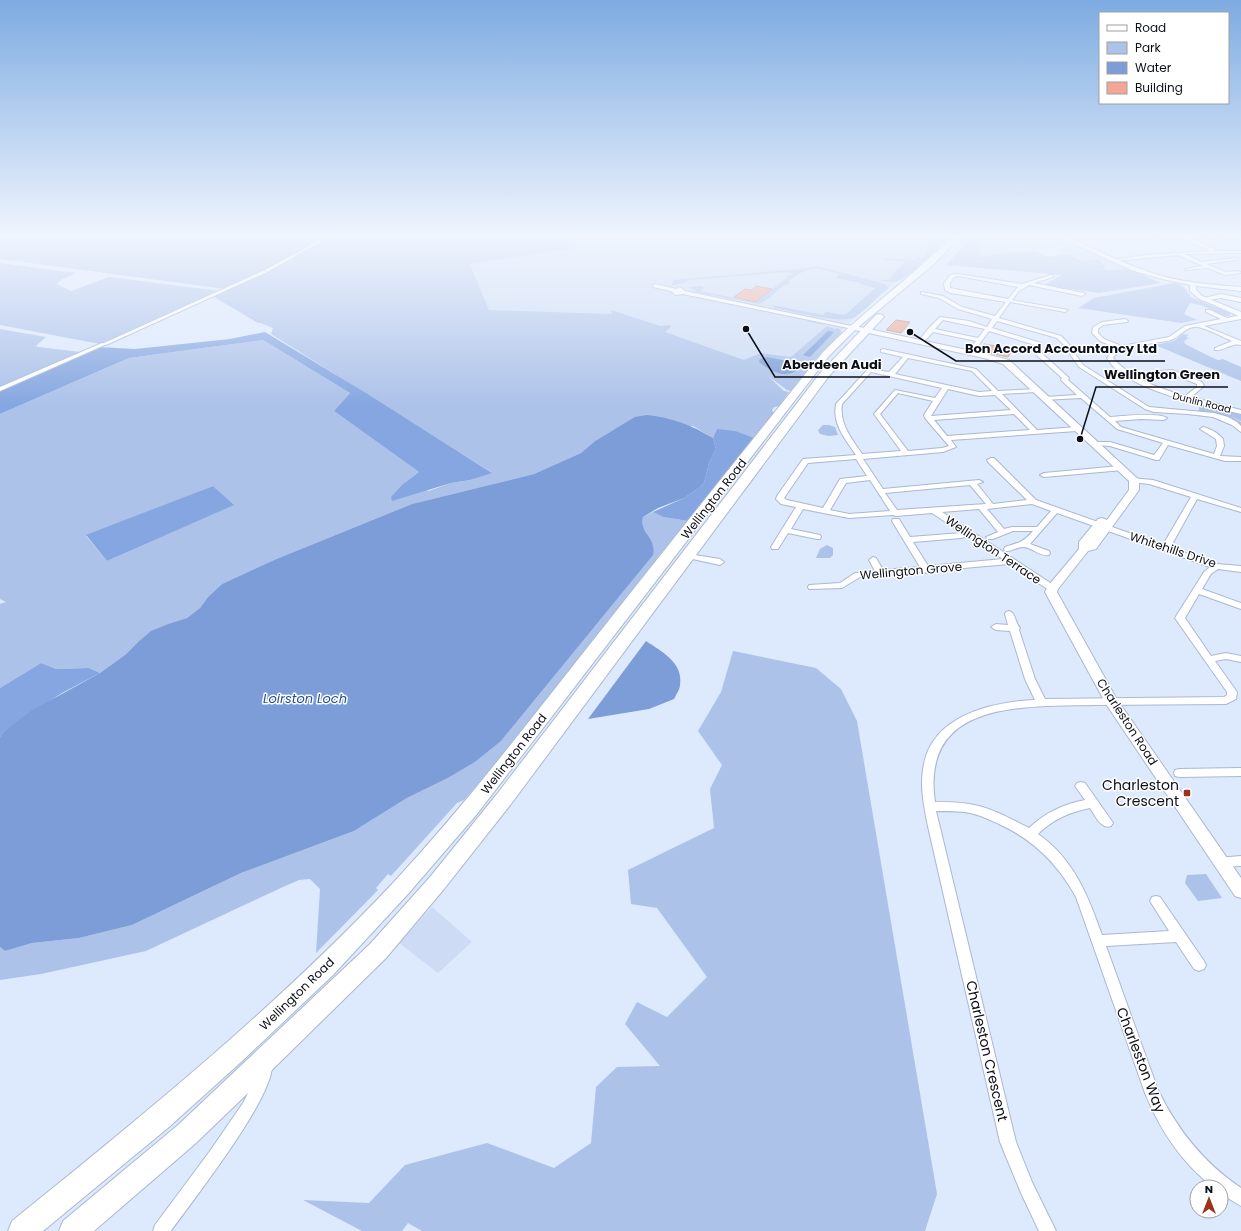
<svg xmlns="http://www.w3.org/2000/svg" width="1241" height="1231" viewBox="0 0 1241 1231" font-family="Poppins,sans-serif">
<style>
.built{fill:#cddcf4}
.green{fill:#acc2e9;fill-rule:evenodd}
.forest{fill:#85a6e0}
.water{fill:#7c9dd7}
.building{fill:#f2a795;stroke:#b69891}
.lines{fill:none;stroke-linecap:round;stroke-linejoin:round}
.pedestrian-casing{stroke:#aab8d0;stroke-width:2}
.minor-casing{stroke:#aab8d0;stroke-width:2}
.tertiary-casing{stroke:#aab8d0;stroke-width:2}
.primary-casing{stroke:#aab8d0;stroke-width:2}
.pedestrian{fill:#fff;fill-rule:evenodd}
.minor{fill:#fff;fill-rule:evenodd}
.tertiary{fill:#fff;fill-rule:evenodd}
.primary{fill:#fff;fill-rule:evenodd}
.poi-dot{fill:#9b321c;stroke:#fff;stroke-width:1.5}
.labels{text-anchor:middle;stroke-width:3;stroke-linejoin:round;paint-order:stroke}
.far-street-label{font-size:10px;fill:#0b0f18;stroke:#fff}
.street-label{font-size:12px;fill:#0b0f18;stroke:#fff}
.water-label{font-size:13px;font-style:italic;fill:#264d92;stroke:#fff}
.near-poi-label{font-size:14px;fill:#0b0f18;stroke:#fff;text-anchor:end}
.near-street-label{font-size:14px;fill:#0b0f18;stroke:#fff}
.leader{fill:none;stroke:#0b0f18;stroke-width:1.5}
.callout-dot{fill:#0b0f18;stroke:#fff;stroke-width:1.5}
.callout-label{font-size:13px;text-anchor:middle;font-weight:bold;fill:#0b0f18;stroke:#fff;stroke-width:3;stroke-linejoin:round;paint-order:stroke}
</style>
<rect width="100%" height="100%" fill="#dde9fd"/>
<!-- built -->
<g class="built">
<path d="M565,234H952L917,266L880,294L853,319L812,363L791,391L787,390L755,364L612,314L489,310L470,264L572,248Z"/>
<path d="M983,234L1003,235L1014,240L1022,241L1028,240L1020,236H1024L1023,235L1048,234L1071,245L978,257Z"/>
<path d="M1079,246L1129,269L1104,272L1056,249Z"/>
<path d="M432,907L472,942L438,973L399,943Z"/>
</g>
<!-- green -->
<g class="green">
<path d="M0,234H318V241L270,268L225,289L0,259Z"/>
<path d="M335,234H565L573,248L470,264L489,310L612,314L611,310L660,326L671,325L670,328L665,332L744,360L761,353L791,357L827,326L807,321H813L835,329L838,328L842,332L812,363L791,391L787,390L767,375L784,391L789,392L779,406L774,407L772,410L774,414L754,438L717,429L713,438L693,426L617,428L595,441L581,453L534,474L412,504L274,560L222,584L208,597L200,608L187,618L171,623L137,643L125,655L100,673L89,668L56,669L41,663L0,688V604L6,602L0,599V414L129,358L263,340L350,393L334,411L419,472L403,484L429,491L451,483L470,480L491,472L271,334L273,328L261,323H258L214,297L271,270ZM213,486L233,505L107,561L86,536Z"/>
<path d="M926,234H951C942,244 909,277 898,281C892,283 885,281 879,280H888L905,262L884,260L885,258L915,260L917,257L924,258L930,245L927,244L928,241L933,242L929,240H934L929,239L930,234Z"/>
<path d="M975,234L982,235L979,257L1019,251H1036L1047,257L1067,254L1083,262L1099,259L1105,267L1103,269L1107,271L1129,269L1161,283L1099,293L1044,285L1062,275L946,265Z"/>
<path d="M0,263L76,273L61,280L57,284L71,291L109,277L220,291L100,344L0,325Z"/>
<path d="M817,266L885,284L889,288C877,296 868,309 855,317C843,325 791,311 775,308L772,305L823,315L826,312L845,315L875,288L860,284L861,283L835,278L839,274C813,266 810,265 788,282L791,283C778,286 771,300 759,304L697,292L689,287L703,286L702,287L704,288L700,291L755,302L772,289L776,287L772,286H776L787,278L785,276L794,274L788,272L687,280V282L672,286L673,280L801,269Z"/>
<path d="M1174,283L1183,286L1191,297L1227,312L1230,314V316L1223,315L1201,305L1190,303L1184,314L1197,320L1181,323L1078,308L1094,298Z"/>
<path d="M0,329L46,337L36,346L38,347L81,352L0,387Z"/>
<path d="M1183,334L1189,335L1186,337L1189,338L1184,341L1185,344L1209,356L1218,360L1223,359L1241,367V381L1155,345L1174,341Z"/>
<path d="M1200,404L1220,409L1225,412L1226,411L1241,415V421L1229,415L1241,422V427L1236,422L1198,413Z"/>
<path d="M823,425H829L835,427L838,435L829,436L820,434L818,430Z"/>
<path d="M653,512L663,517L688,521L560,685L507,750L464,800L457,803L391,876L388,874L376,888L378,890L316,953L320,889L310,879L299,880L283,887L146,951L41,974L0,980V947L5,951L32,943L79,938L132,925L241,873L354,831L407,798L448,778L475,762L500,742L647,534C643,528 640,525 643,517Z"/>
<path d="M827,545L833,548V555L830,558H816L820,549Z"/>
<path d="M733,651L816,668L841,689L857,721L937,1194L925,1231H422L408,1223L402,1231H362L303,1200L369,1203L405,1165L487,1143L554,1168L591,1143L596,1087L617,1067L660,1066L625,1024L637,1002L667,1017L707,977L657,908L631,904L628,870L714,828L710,789L722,765L698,731L721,692Z"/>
<path d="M1206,874L1222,898L1198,901L1185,883L1187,875Z"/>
</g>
<!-- forest -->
<g class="forest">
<path d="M265,332L366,393L492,473L470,480L451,483L392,501L391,497L403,484L419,472L334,411L350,393L263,340L129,358L0,414V389L98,347L135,349L230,339Z"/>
<path d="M717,429L735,431L754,438L688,521L663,517L653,512L684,498L699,488L704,483L709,463L716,449L713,438Z"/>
<path d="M213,486L234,505L107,561L86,535Z"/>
<path d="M41,663L56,669L89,668L100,673L62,693L4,731L0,737V688Z"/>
</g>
<!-- water -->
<g class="water">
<path d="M828,331L834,332L810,357L803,355Z"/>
<path d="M767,357L792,362L798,366L799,369C785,380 771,371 759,362L760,359Z"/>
<path d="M647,415C673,418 691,425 713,438L716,449L709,463L704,483L699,488L684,498L658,508L643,517C638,532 657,537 653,555L500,742L475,762L448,778L407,798L354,831L241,873L132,925L79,938L32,943L5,951L0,947V737L4,731L31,711L100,673L125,655L137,643L151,631L171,623L187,618L200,608L208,597L222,584L274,560L412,504L534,474L581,453L595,441L635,417Z"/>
<path d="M646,641C661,651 684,663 680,685C680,689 676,695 674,699L649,709L588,719Z"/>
</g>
<!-- building -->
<g class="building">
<path d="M756,286L772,289L755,302L734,297L745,289L751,290Z"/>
<path d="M896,320L910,322L901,333L886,330Z"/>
<path d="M984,344L1002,347L1013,349L1008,357L979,351Z"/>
</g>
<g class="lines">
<!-- pedestrian casing -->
<g class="pedestrian-casing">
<path id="pedestrian" d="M331,234H335L267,272L106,345L102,344L265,270Z"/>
</g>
<!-- minor casing -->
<g class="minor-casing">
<g id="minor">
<path d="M1180,234L1185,236L1210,234L1227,241V243L1208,236L1190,238L1215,249V251H1241V253L1185,254L1201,262L1238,258V260H1236L1206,264L1226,272L1239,271L1241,273L1225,275L1208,268L1185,270V269L1203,266L1178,255L1115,261L1113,260L1146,255L1210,251L1176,235L1157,237L1155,236L1165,234Z"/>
<path d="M958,274L1022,284L1051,275H1053V277L1034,283L1084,293L1085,294L1082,296L1029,285L1019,291L1012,300L1068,310L1065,312L1010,302L999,318L1061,336L1067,342L1083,365L1149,407L1214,413L1228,417L1237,422L1241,426V432L1232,425L1213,417L1188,414L1154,412L1145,409L1079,367L1063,344L1057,338L997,321L992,328L1041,343V345L1037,349L1068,377L1069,378L1068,380L1110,417C1122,416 1159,412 1167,418L1164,420L1141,419L1115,421L1121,427L1214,454L1217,446L1216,439L1200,429L1203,427C1211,429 1218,433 1223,439L1224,446L1220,456L1241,457V461H1225L1168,445L1159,460H1156L1110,446L1092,445V443L1094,442H1110L1154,455L1163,443L1117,429L1081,398L1043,400L1042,399L1045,397L1077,395L1062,381L1061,380L1062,378L1031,350L1030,349L1035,345L989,331L972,354L970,355L967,353L976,341L933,332L923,343H919L918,342L928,329L940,317L969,321L987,327L992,319L958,309L939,298L921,294V292L943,296L962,307L995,316L1006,302L951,293L945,290L944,283L950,275ZM958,276L1018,287L1008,299L950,288V283L954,277ZM943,320L985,329L978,338L935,329Z"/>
<path d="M655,284L676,289L680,287L685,291L856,327L853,329L683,294L676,295L671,291L653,287V285Z"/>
<path d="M1221,294L1241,298V302L1221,298L1203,301L1200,299Z"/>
<path d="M1206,310H1210L1227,318L1241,315V319L1204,326L1241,341V345C1232,342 1224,351 1215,350V348L1232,341C1223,337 1208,329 1198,327C1187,325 1180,337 1171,340C1156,344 1121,344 1113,358C1131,379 1159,388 1185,396L1197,387V384L1169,373H1160V371L1172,370L1202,382L1204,386L1203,387L1191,397L1241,410V414C1204,405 1146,394 1117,370C1113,367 1110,362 1107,358L1111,352L1117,348L1100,341L1092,333L1093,327L1102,322L1125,319L1128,321L1127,322L1103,325L1098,329V333L1104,339L1122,346L1169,337L1185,326L1221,319L1206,312Z"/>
<path d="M102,343L107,344L0,391V387Z"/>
<path d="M883,349L976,369L998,391L1038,389L1039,390L1036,392L1002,394L1037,430L1077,427L1080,429L1077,431L951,440L956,447L943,452L863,459L883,489L979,480L983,482L977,484L993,504L1027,500L988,462L987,460L991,458H994L1036,500L1163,545L1191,497L1149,484L1131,482V478L1153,480L1241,508V512L1197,499L1170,548L1217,564L1241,566V572L1218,569L1211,574L1202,589L1241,603V609L1199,594L1185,618L1211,656L1226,653L1241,656V662L1226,659L1215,661L1237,692L1236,699L1226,704C1182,704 1139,705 1095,705C1025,707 920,699 935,802C946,802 958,802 969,804C990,807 1011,819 1029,828C1045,813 1063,804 1085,800L1075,786L1077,783L1081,782L1085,783L1111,820L1113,823L1111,826C1101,830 1095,815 1090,808C1070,812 1053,819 1038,834C1074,859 1088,896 1102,935L1169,931L1150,901L1152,897L1156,896L1160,897L1204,961L1206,965L1204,969L1199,971L1194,969L1176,942L1106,946L1158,1090C1178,1131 1204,1163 1241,1188V1206L1221,1194V1187H1213C1181,1162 1160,1130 1145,1093L1076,897C1058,864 1034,840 999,824C990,820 980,815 970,813C960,811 947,811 936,811L1016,1142L1032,1182L1056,1231H1039L1021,1193L1000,1142L927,822C924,805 920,787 923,770C929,716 991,702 1035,700L1025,679L1010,631L996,630L991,627L996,624L1008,625L1005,614L1006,612L1009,611C1016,613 1015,623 1020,628L1019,630L1035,679L1045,699L1224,697L1227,695V692L1175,618L1204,572L1210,567L1057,513L1030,544L1049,551L1050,553L1049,555C1040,557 1033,548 1024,547C1018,546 1012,552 1005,551L1004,549L1005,547C1018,543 1024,542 1033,531H1013L993,539H987L986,537L998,532L979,509L942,512L1055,586L1056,588L1055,590H1049L1009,564L930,571L926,573L923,572L860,577L842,588L809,589L808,587L809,585L840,583L855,573L875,571L869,560L873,557L876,558L883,570L920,567L892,521L893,519H899L910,537L962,533L932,513L896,516L893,515L849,518L803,509L791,529L820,535L821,537L820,539H817L788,533L778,549H772L771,547L796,507L781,504L776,499L777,496L803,459L856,455C845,439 832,424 836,404L868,369L889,372L903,357L881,352V350ZM908,358L972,371L992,391L979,392L895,374ZM871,372L942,388L935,398L895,390L874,414L901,451L862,454C852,439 839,424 842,404ZM948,389L979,396L995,395L1011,410L931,416ZM898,393L933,401L924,415L925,418L949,446L942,448L908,451L880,414ZM1014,414L1030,430L947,436L934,420ZM856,459L867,476L840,479L823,508L787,500L784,498L808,463ZM870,480L890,511L849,514L830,510L846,483ZM970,485L986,504L897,510L885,493ZM1032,504L1051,511L1037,527H1012L1004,529L987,509ZM968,536L1003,559L928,566L913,542L961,538Z"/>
<path d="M1120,466L1124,468L1123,470L1044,477L1040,475L1044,473Z"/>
<path d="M685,554H688L720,559L724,562L720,565L688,558L684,556Z"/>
<path d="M1241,768V776L1179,777L1175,776L1174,773L1175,770L1179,769Z"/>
<path d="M1241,856V866L1221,867L1217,866L1215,862L1217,858Z"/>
<path d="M266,1059L271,1061C282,1088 190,1204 171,1231H153L155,1225L210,1151L243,1103L254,1081L261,1061Z"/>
</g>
</g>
<!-- tertiary casing -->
<g class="tertiary-casing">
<g id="tertiary">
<path d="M1053,234H1061C1094,249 1127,266 1162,276C1188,283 1215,285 1241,287V291L1196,286V290L1202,296L1241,312V317L1198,298L1190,291V285L1158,278L1131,270Z"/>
<path d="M850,325L986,354L1009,360L1139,480V490L1096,549L1088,551L1058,589L1057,592L1116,698L1241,878V898L1235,896L1106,704L1045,592L1048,586L1079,549V542L1098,519L1102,518L1107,520L1129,490V481L1003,364L984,358L850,329Z"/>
</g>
</g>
<!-- primary casing -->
<g class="primary-casing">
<g id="primary">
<path d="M955,234H963L934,264L856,329L829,356L477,814L408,894L333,975L241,1062L169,1127L43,1231H8L12,1221C145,1114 275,1008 393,883C458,813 517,737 576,662C658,558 740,455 823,352C865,310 913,276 955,234Z"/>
<path d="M879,314L882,315L884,317L882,319L829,376L511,804L444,889L386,958L275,1067L196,1143L94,1231H59L63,1221L178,1125L370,944L430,877L497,794L821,372L876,315Z"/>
</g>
</g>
<!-- pedestrian -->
<use href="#pedestrian" class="pedestrian"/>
<!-- minor -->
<use href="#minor" class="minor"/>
<!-- tertiary -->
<use href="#tertiary" class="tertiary"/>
<!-- primary -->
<use href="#primary" class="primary"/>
</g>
<!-- sky -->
<linearGradient id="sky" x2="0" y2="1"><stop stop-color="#7dabe1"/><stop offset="0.58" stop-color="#f0f5fe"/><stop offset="1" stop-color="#f0f5fe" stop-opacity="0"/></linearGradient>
<rect width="1241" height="406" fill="url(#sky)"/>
<!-- markers -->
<rect class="poi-dot" x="1183" y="789" width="8" height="8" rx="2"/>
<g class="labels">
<!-- far-street labels -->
<g class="far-street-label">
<text transform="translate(1202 402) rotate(14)" y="4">Dunlin Road</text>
</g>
<!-- street labels -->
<g class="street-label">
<text transform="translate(714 499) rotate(-52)" y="4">Wellington Road</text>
<text transform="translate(993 550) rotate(34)" y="4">Wellington Terrace</text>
<text transform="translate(1173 550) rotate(18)" y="4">Whitehills Drive</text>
<text transform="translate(911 571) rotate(-5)" y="4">Wellington Grove</text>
<text transform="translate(1127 722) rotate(57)" y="4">Charleston Road</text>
<text transform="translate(514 754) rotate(-52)" y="4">Wellington Road</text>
<text transform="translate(297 994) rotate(-44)" y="4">Wellington Road</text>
</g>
<!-- water labels -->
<g class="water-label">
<text x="305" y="703">Loirston Loch</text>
</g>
<!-- near-poi labels -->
<g class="near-poi-label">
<text x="1179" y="790">Charleston<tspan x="1179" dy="16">Crescent</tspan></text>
</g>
<!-- near-street labels -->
<g class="near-street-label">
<text transform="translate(987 1051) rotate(77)" y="5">Charleston Crescent</text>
<text transform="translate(1141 1060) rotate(69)" y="5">Charleston Way</text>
</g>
</g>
<!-- callouts -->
<path class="leader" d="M910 332L956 361H1165M746 329L775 377H890M1080 439L1096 387H1228"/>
<g class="callout-dot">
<circle cx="910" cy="332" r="4"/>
<circle cx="746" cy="329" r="4"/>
<circle cx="1080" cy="439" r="4"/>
</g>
<g class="callout-label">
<text x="1061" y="353">Bon Accord Accountancy Ltd</text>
<text x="832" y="369">Aberdeen Audi</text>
<text x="1162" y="379">Wellington Green</text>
</g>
<!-- legend -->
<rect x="1099" y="12" width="130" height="92" fill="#ffffff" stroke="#9d9fa3"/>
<rect x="1107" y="25" width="20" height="6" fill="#ffffff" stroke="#9d9fa3"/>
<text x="1135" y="32" font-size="12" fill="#0b0f18">Road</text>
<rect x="1107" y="42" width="20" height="12" fill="#acc2e9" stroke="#9d9fa3"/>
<text x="1135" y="52" font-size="12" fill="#0b0f18">Park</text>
<rect x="1107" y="62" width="20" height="12" fill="#7c9dd7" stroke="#9d9fa3"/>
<text x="1135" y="72" font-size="12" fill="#0b0f18">Water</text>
<rect x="1107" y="82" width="20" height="12" fill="#f2a795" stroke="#9d9fa3"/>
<text x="1135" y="92" font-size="12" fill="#0b0f18">Building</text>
<!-- north arrow -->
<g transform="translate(1209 1199)"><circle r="19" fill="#ffffff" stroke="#9d9fa3"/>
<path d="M0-3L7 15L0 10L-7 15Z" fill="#9b321c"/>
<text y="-6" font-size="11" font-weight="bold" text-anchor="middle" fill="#0b0f18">N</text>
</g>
</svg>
